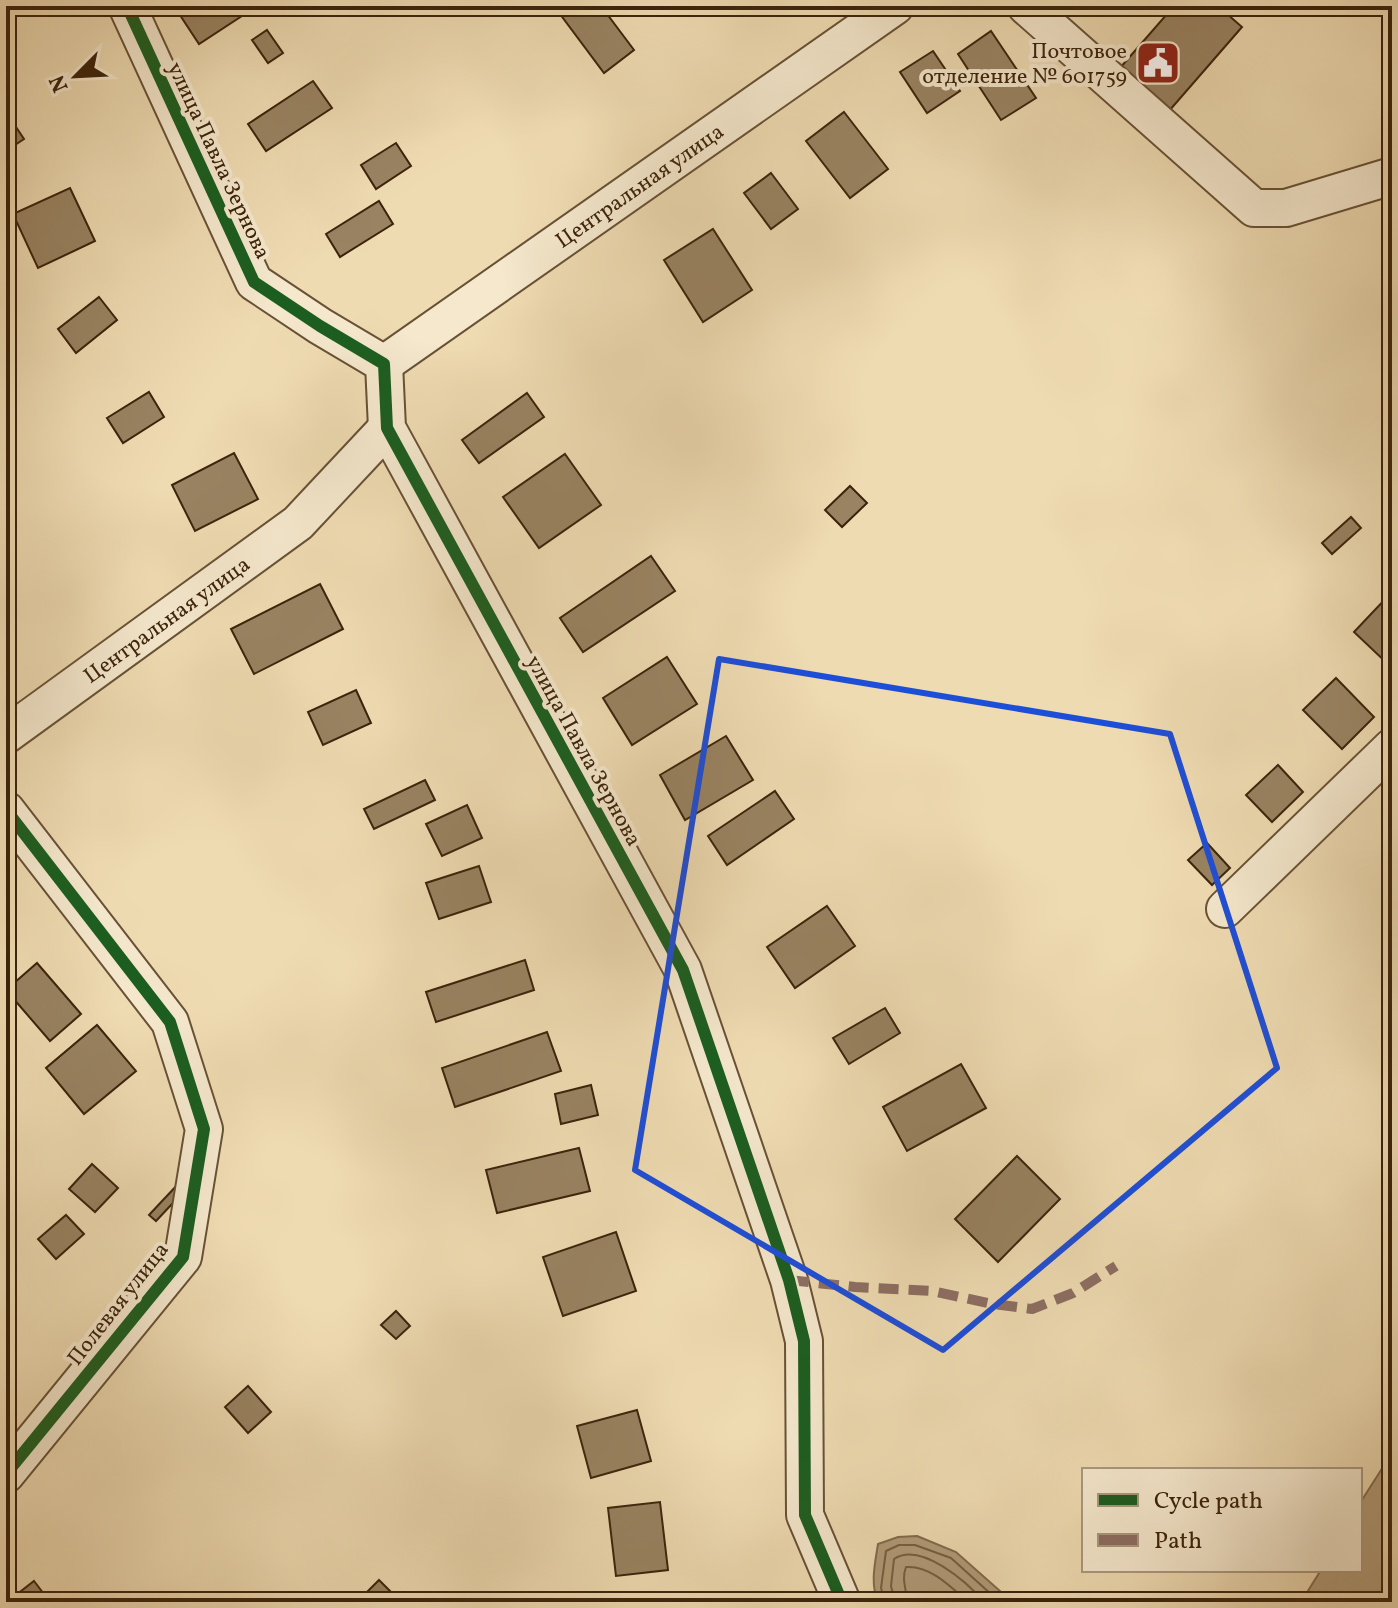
<svg xmlns="http://www.w3.org/2000/svg" width="1398" height="1608" viewBox="0 0 1398 1608" font-family="Vollkorn,serif">
<style>
.water{fill:#b29c79;stroke:#826c4d;stroke-width:2}
.lines{fill:none;stroke-linecap:round;stroke-linejoin:round}
.shore{stroke:#766042;stroke-width:2}
.building{fill:#998362;stroke:#3b230b;stroke-width:2}
.minor-casing{stroke:#685135;stroke-width:40}
.minor{stroke:#f5e8cd;stroke-width:36}
.quiet{stroke:#8d6e63;stroke-width:10;stroke-dasharray:20 10;stroke-linecap:butt}
.cycleway-casing{stroke:#f5e8cd;stroke-width:17}
.cycleway{stroke:#1b5e20;stroke-width:12}
.marked{fill:none;stroke:#1d4ed8;stroke-width:6;stroke-linejoin:round}
.labels{text-anchor:middle;stroke-width:8;stroke-linejoin:round;paint-order:stroke}
.poi-label{font-size:22px;fill:#3b230b;stroke:#f5e8cd;text-anchor:end}
.street-label{font-size:22px;fill:#3b230b;stroke:#f5e8cd}
</style>
<rect width="100%" height="100%" fill="#efdbb2"/>
<filter id="stains"><feTurbulence type="fractalNoise" baseFrequency=".0025" numOctaves="4"/><feColorMatrix values="0 0 0 0 .2 0 0 0 0 .09 0 0 0 0 .02 0 0 0 .5 -.17"/></filter>
<radialGradient id="worn" r=".72"><stop offset=".6" stop-color="#630" stop-opacity="0"/><stop offset="1" stop-color="#630" stop-opacity=".3"/></radialGradient>
<!-- water -->
<g class="water">
<path d="M1392,1453V1602H1301L1321,1570H1360V1503Z"/>
<path d="M917,1536L956,1552L1000,1591L1003,1602H878C870,1583 875,1564 878,1544L898,1537Z"/>
</g>
<g class="lines">
<!-- shore -->
<g class="shore">
<path d="M885,1602L881,1588L886,1551L899,1545H915L951,1558L992,1595L995,1602"/>
<path d="M895,1602L891,1586L894,1559C921,1541 968,1583 984,1602"/>
<path d="M907,1602C907,1590 901,1580 906,1567C930,1565 951,1587 968,1602"/>
</g>
</g>
<!-- building -->
<g class="building">
<path d="M174,6H248L251,10L199,44Z"/>
<path d="M554,6H601L634,50L604,73Z"/>
<path d="M1174,6H1218L1242,27L1169,111L1120,68Z"/>
<path d="M267,30L283,53L268,63L252,40Z"/>
<path d="M991,31L1036,98L1001,120L958,54Z"/>
<path d="M933,51L960,91L927,113L900,72Z"/>
<path d="M313,81L332,108L266,151L248,124Z"/>
<path d="M6,112L24,139L6,151Z"/>
<path d="M844,112L888,169L850,198L806,141Z"/>
<path d="M396,143L411,166L376,189L361,165Z"/>
<path d="M771,173L798,209L771,229L744,193Z"/>
<path d="M70,188L95,241L38,268L13,214Z"/>
<path d="M379,201L393,224L340,257L326,234Z"/>
<path d="M713,229L752,290L703,322L664,260Z"/>
<path d="M99,297L117,320L76,353L58,329Z"/>
<path d="M149,392L164,417L123,443L107,418Z"/>
<path d="M527,393L544,417L479,463L462,440Z"/>
<path d="M234,453L258,499L195,531L172,485Z"/>
<path d="M565,454L601,505L539,548L503,497Z"/>
<path d="M850,486L867,503L842,527L825,510Z"/>
<path d="M1351,517L1361,528L1332,554L1322,543Z"/>
<path d="M651,556L675,591L583,652L560,618Z"/>
<path d="M320,584L343,629L254,674L231,629Z"/>
<path d="M1390,594L1392,596V668L1354,632Z"/>
<path d="M667,657L697,704L632,745L603,698Z"/>
<path d="M1336,678L1374,717L1342,749L1303,710Z"/>
<path d="M356,690L371,723L323,745L308,712Z"/>
<path d="M726,736L753,780L685,820L660,775Z"/>
<path d="M1278,765L1303,792L1272,822L1246,795Z"/>
<path d="M425,780L435,800L374,829L364,809Z"/>
<path d="M775,791L794,819L727,865L708,836Z"/>
<path d="M467,805L482,838L442,856L426,824Z"/>
<path d="M1207,843L1230,868L1212,885L1188,860Z"/>
<path d="M479,866L491,902L439,919L426,883Z"/>
<path d="M827,906L855,946L795,988L767,947Z"/>
<path d="M525,960L534,990L436,1022L426,992Z"/>
<path d="M37,963L81,1014L50,1041L6,990Z"/>
<path d="M885,1008L900,1033L849,1064L833,1038Z"/>
<path d="M97,1025L136,1071L84,1114L46,1068Z"/>
<path d="M547,1032L561,1071L455,1107L442,1068Z"/>
<path d="M961,1064L986,1108L907,1151L883,1107Z"/>
<path d="M591,1085L598,1115L561,1124L555,1094Z"/>
<path d="M579,1148L590,1191L497,1213L486,1170Z"/>
<path d="M1017,1156L1060,1199L998,1262L955,1219Z"/>
<path d="M92,1164L118,1188L95,1212L69,1189Z"/>
<path d="M180,1182L187,1188L156,1221L149,1215Z"/>
<path d="M66,1215L84,1234L56,1259L38,1239Z"/>
<path d="M616,1232L636,1291L563,1316L543,1257Z"/>
<path d="M396,1311L410,1326L396,1339L381,1325Z"/>
<path d="M248,1386L271,1412L248,1433L225,1407Z"/>
<path d="M637,1410L651,1461L591,1478L577,1426Z"/>
<path d="M660,1502L668,1570L616,1576L608,1508Z"/>
<path d="M379,1580L401,1602H357Z"/>
<path d="M34,1581L50,1602H7Z"/>
</g>
<g class="lines">
<!-- minor casing -->
<g class="minor-casing">
<g id="minor">
<path d="M127,6L254,282L320,326L384,364L387,428L683,970L789,1280L804,1341L805,1515L842,1602"/>
<path d="M1026,6L1254,208H1286L1392,176"/>
<path d="M384,364L895,6"/>
<path d="M6,735L298,523L387,428"/>
<path d="M6,810L170,1022L204,1129L183,1257L6,1474"/>
<path d="M1225,909L1392,747"/>
</g>
</g>
<!-- minor -->
<use href="#minor" class="minor"/>
<!-- quiet -->
<path class="quiet" d="M789,1280L855,1287L932,1291L993,1304L1032,1309L1073,1293L1116,1266"/>
<!-- cycleway casing -->
<g class="cycleway-casing">
<g id="cycleway">
<path d="M127,6L254,282L320,326L384,364L387,428L683,970L789,1280L804,1341L805,1515L842,1602"/>
<path d="M6,810L170,1022L204,1129L183,1257L6,1474"/>
</g>
</g>
<!-- cycleway -->
<use href="#cycleway" class="cycleway"/>
</g>
<!-- marked area -->
<path class="marked" d="M719,659L1170,734L1277,1068L943,1350L635,1170Z"/>
<!-- icons -->
<defs>
<g id="civic-square" transform="scale(2.3)"><rect x="-9" y="-9" width="18" height="18" rx="4" fill="#8f2418" stroke="#f5e8cd"/><path d="M-.6-6.5H3V-4.5H.6V-3L4-1V1h2V6H-6V1h2V-1L-.6-3ZM-1.2 2.5V6h2.4V2.5Z" fill="#fff"/></g>
</defs>
<g fill-rule="evenodd">
<use href="#civic-square" x="1158" y="63"/>
</g>
<g class="labels">
<!-- poi labels -->
<g class="poi-label">
<text x="1127" y="58">Почтовое<tspan x="1127" dy="25">отделение № 601759</tspan></text>
</g>
<!-- street labels -->
<g class="street-label">
<text transform="translate(220 160) rotate(65)" y="8">улица Павла Зернова</text>
<text transform="translate(639 185) rotate(-35)" y="8">Центральная улица</text>
<text transform="translate(166 619) rotate(-36)" y="8">Центральная улица</text>
<text transform="translate(585 750) rotate(61)" y="8">улица Павла Зернова</text>
<text transform="translate(117 1303) rotate(-52)" y="8">Полевая улица</text>
</g>
</g>
<!-- margin -->
<rect width="1398" height="1608" fill="none" stroke="#efdbb2" stroke-width="32"/>
<rect x="8" y="8" width="1382" height="1592" fill="none" stroke="#3b230b" stroke-width="4"/>
<rect x="16" y="16" width="1366" height="1576" fill="none" stroke="#3b230b" stroke-width="2"/>
<!-- legend -->
<rect x="1082" y="1468" width="280" height="104" fill="#f5e8cd" stroke="#ab997f" stroke-width="2"/>
<rect x="1098" y="1494" width="40" height="12" fill="#1b5e20" stroke="#ab997f" stroke-width="2"/>
<text x="1154" y="1508" font-size="24" fill="#3b230b">Cycle path</text>
<rect x="1098" y="1534" width="40" height="12" fill="#8d6e63" stroke="#ab997f" stroke-width="2"/>
<text x="1154" y="1548" font-size="24" fill="#3b230b">Path</text>
<!-- north arrow -->
<g transform="translate(76 76) rotate(246)" stroke="#f5e8cd" stroke-width="6" paint-order="stroke">
<path d="M0-6L14 30L0 20L-14 30Z" fill="#3b230b"/>
<text y="-12" font-size="22" font-weight="bold" text-anchor="middle" fill="#3b230b">N</text>
</g>
<rect width="100%" height="100%" filter="url(#stains)"/>
<rect width="100%" height="100%" fill="url(#worn)"/>
</svg>
